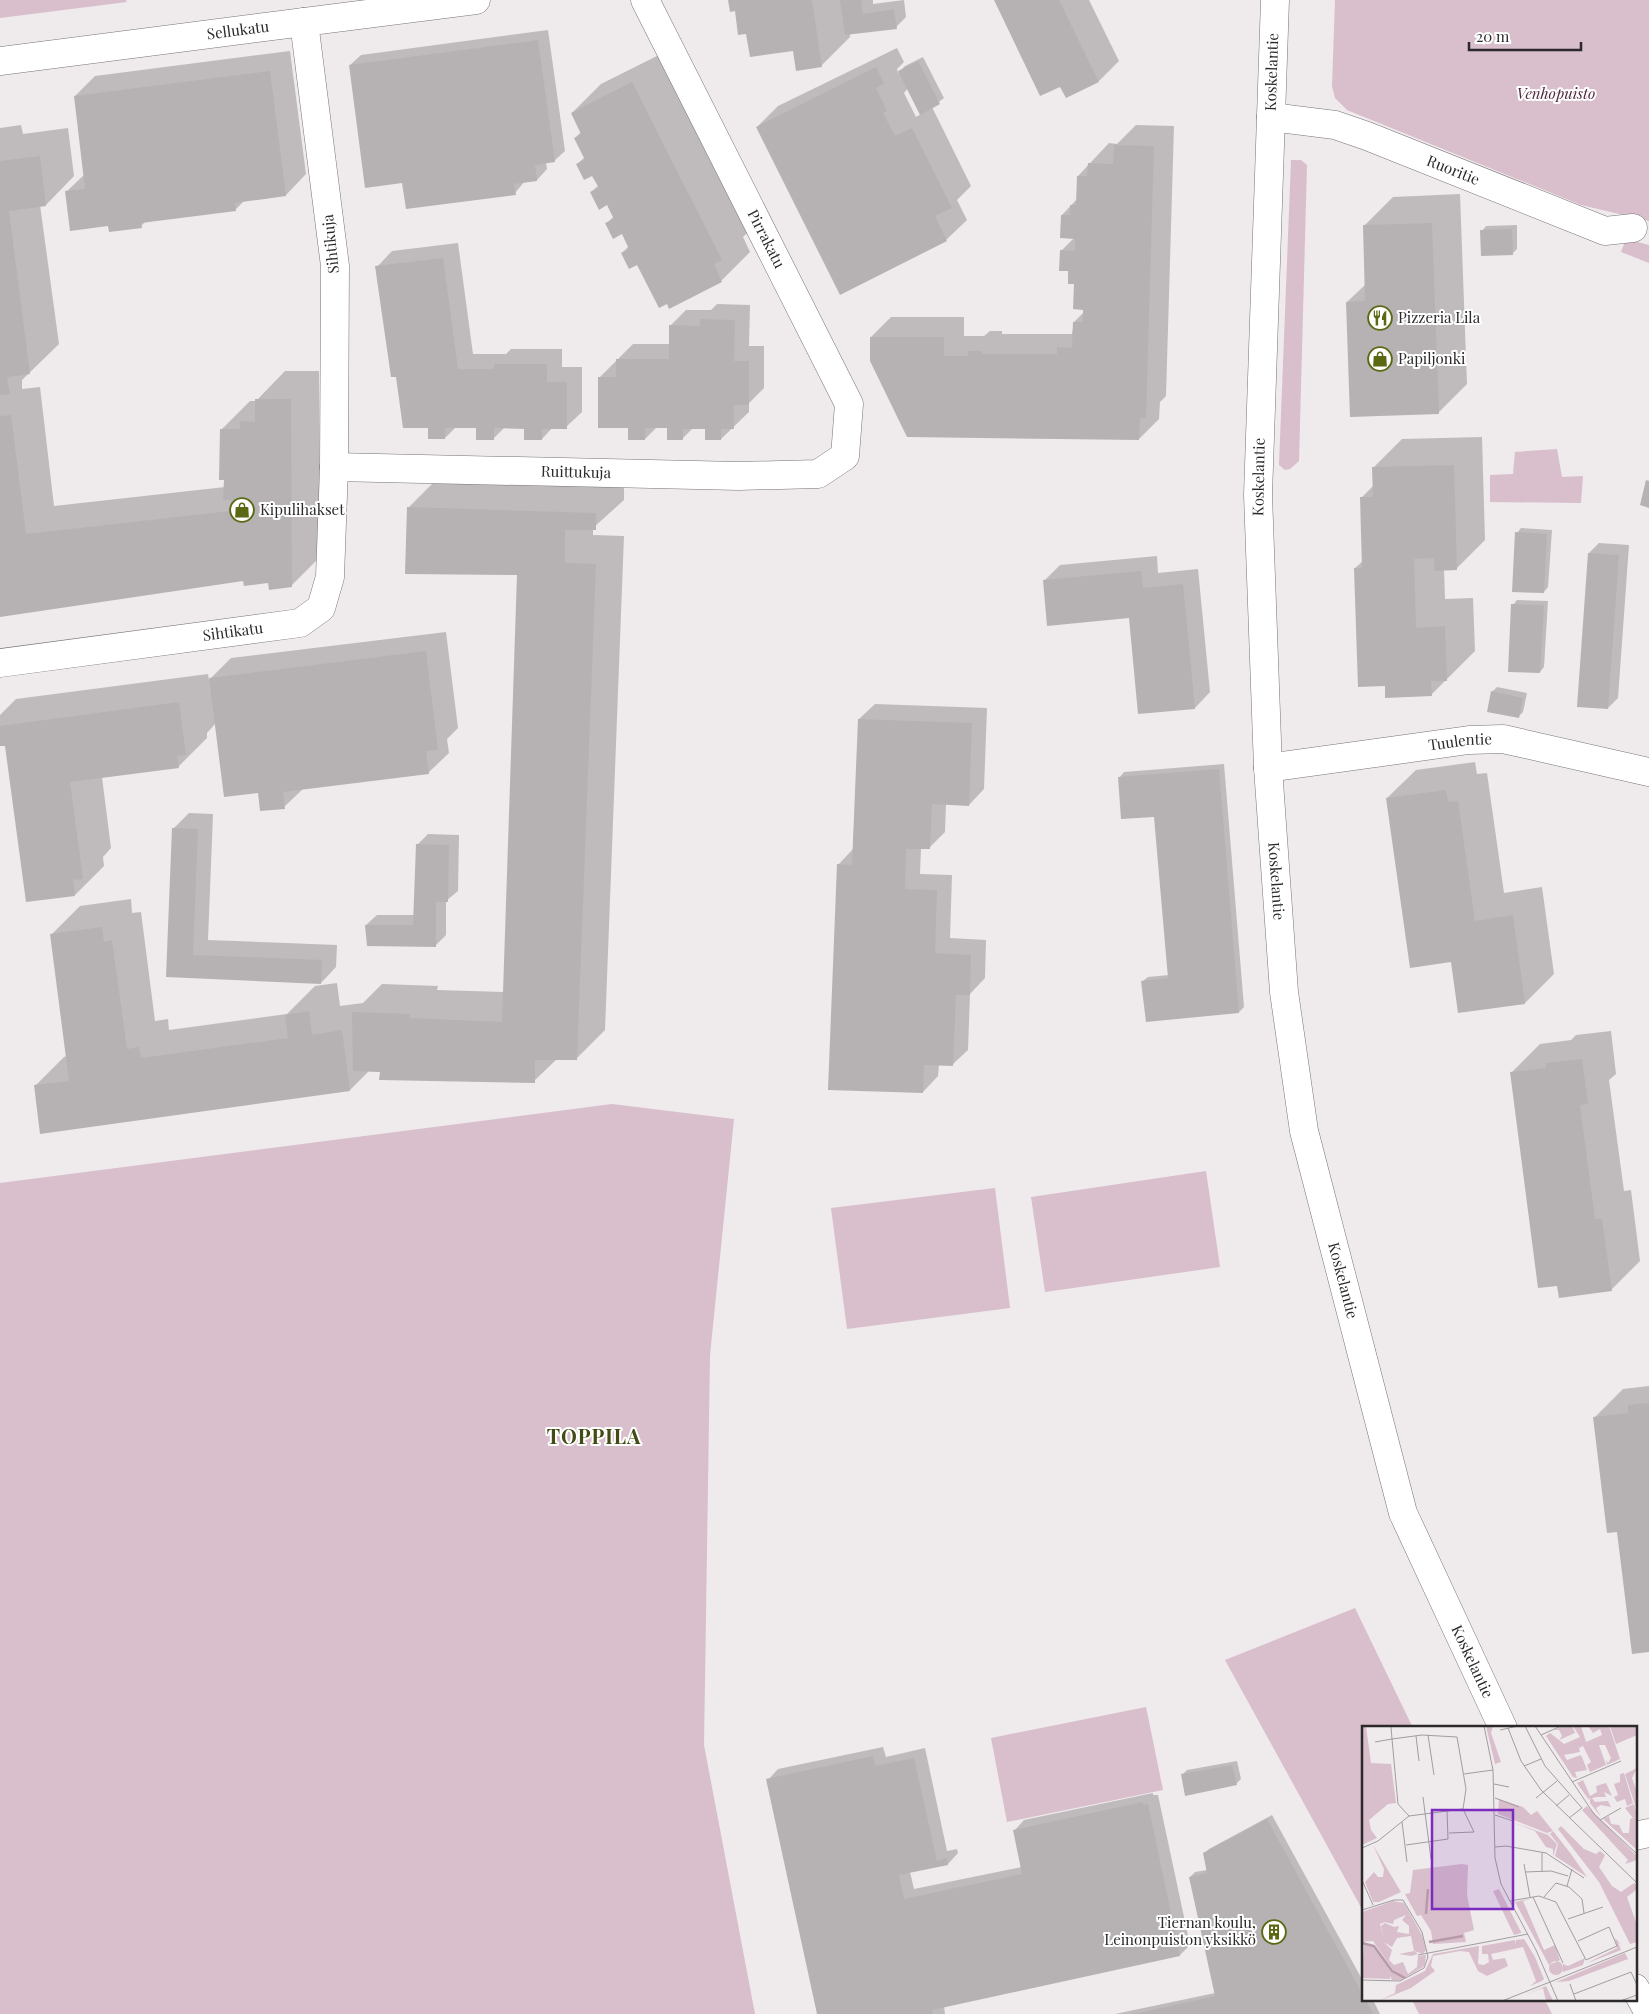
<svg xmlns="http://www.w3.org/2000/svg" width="1649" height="2014" viewBox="0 0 1649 2014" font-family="'Playfair Display',serif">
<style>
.green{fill:#d9becc}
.shadow{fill:#0003;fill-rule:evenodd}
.building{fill:#b6b2b4}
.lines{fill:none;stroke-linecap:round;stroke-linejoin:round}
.minor-casing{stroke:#787476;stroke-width:29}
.secondary-casing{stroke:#787476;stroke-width:29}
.minor{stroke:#fff;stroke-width:28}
.secondary{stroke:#fff;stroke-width:28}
.labels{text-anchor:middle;stroke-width:4;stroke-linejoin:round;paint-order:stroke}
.street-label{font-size:15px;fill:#2b292a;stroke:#fff}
.park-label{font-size:15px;font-style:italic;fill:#4e253d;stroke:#fff}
.poi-label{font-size:15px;fill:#2b292a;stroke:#fff;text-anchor:start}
.district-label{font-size:20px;font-weight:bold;letter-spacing:1px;fill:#414b12;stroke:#fff}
.inset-river{fill:none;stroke:#b79aa9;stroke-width:2.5}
.inset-road{fill:none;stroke:#a19d9e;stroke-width:1}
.view{fill:#7b2cbf;fill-opacity:0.15;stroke:#7b2cbf;stroke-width:2.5}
.inset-edge{fill:none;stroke:#2b292a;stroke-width:2.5}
</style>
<rect width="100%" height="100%" fill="#efeaec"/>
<!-- green -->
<g class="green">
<path d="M0,0H126L127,2L0,18Z"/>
<path d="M1335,0H1649V221L1581,205L1347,110L1335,98L1332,86Z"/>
<path d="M1291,160H1301L1307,165L1299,461L1290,469L1285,470L1279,465Z"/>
<path d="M1626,239L1649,245V263L1621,252Z"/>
<path d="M1557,449L1562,477L1583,476L1581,503L1490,502V475L1513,474L1515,452Z"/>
<path d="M612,1104L734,1119L710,1355L704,1745L755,2014H0V1183Z"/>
<path d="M1206,1171L1220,1267L1045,1292L1031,1197Z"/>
<path d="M995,1188L1010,1308L847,1329L831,1208Z"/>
<path d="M1355,1608L1413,1728H1363V1911L1225,1660Z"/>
<path d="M1146,1707L1163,1790L1007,1822L991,1738Z"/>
<path d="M1412,2000H1545L1552,2014H1419Z"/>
</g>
<!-- shadow -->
<g class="shadow">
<path d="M729,0H873V4L904,0L906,17L896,27L850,33V37L821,66L794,50L747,32Z"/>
<path d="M995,0H1089L1119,61L1099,81L1060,85Z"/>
<path d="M548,30L565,151L554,161L546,162L547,169L537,180L525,181L515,193L403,182L350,65L361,55Z"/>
<path d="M897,48L904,62L897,69L898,73L905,66L923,57L944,98L932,107L971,186L957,200L967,220L946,240L757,127L778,106ZM908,88L921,114L916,117L904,93Z"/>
<path d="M290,51L306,174L286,195L245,200L235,210L146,221L141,226L109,225L66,192L85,174L75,96L95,76Z"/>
<path d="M661,54L750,230L743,237L750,252L721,281L638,263L622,253L629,246L623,233L607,223L614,216L608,203L591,192L599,185L593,174L577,164L585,157L575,138L582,131L572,113L601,84Z"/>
<path d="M21,125L23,134L68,128L74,176L46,205H40L59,344L22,380V389L40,387L54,506L225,487L221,430L250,401H256L285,371H319L320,557L291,586L270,581L244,580L0,616V128Z"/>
<path d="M1136,125L1174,126L1166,396L1160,402L1159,419L1139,439L871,337L891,317H964V336H984L990,331H1002V334H1072L1074,322L1084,312L1061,251L1074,238L1062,215L1077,199L1078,176L1109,143L1117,144Z"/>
<path d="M1460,194L1467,384L1438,413L1347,302L1366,284L1364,226L1393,197Z"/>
<path d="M1517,225V249L1512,254L1482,231L1486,226Z"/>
<path d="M458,243L473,354H506L511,349H562V367H582V412L566,427H553L542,439L526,427H505L493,439L477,427H456L445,438L429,427L397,375L377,267L392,251Z"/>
<path d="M717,304L750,305L749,346H764V388L749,403V412L721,439L706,427H694L682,439L668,427H657L645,439L630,427L600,377L633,344H670V326L686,310H711Z"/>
<path d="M1482,437L1485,540L1456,569H1444L1445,599L1473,598L1475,651L1431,695L1386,685L1355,568L1363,561L1362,497L1374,485L1373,468L1402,439Z"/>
<path d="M438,478L624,484V500L593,528V535L624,536L605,1030L576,1059H557L534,1081L369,1071L350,1090L35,1086L64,1057L67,1056L51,935L80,906L131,899L132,913L141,912L155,1021L168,1019L169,1030L287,1014L315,986L337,983L340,1006L363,1003L382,984L438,986L437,990L504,992L518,574L409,507Z"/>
<path d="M1521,528L1552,530L1548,587L1544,592L1517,533Z"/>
<path d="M1599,543L1629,545L1618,698L1608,708L1589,553Z"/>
<path d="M1157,556L1158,573L1198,569L1210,692L1195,708L1130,616L1044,581L1060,565Z"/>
<path d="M1517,600L1548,601L1544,667L1540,672L1513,605Z"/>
<path d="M446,632L458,728L447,739L449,753L428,773L303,789L284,807L259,792L216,723L207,733V738L178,767L102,777L111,848L103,857L104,866L75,895L27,901L6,744L0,745V715L16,699L208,674L209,680L231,658Z"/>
<path d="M1497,687L1527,693L1523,712L1518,717L1492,692Z"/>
<path d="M875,704L987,708L984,789L969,805L946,804L945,832L929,848H921L920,874L952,875L950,938L986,940L985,978L970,994L968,1050L952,1065H939L938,1076L923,1092L838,865L853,849L859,719Z"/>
<path d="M1475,762L1477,774L1487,773L1504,893L1542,887L1554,974L1525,1003L1452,961L1387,798L1416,770Z"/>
<path d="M1224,764L1244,1007L1239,1012L1143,981L1148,977L1169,975L1155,815L1120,777L1124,772Z"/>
<path d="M189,813L213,814L208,940L337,945L336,967L321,983L167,976L173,829Z"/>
<path d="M428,834L459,835L458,891L446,901V935L436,945L366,925L377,915H415L418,844Z"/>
<path d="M1611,1031L1616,1074L1609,1080L1624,1191L1631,1190L1640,1261L1611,1290L1558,1284L1511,1073L1540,1044L1571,1040L1576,1035Z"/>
<path d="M1649,1386V1650L1618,1531L1594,1418L1623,1389Z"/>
<path d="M883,1747L886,1757L925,1748L947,1851L957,1849L958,1853L948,1864L910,1872L914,1889L1022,1867L1014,1831L1024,1820L1153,1793V1795H1158L1190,1945L1180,1955L944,2006L945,2014H818L768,1780L778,1769Z"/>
<path d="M1237,1761L1241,1779L1236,1784L1182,1775L1187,1770Z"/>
<path d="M1272,1815L1363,1981V2000H1373L1380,2014H1115L1215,1993L1190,1877L1195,1872L1207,1870L1204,1854L1209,1849Z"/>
</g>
<!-- building -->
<g class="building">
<path d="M728,0H812L822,67L796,71L793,51L750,57L746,34L738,35L735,11L730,12Z"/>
<path d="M840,0H861L863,14L894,9L897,29L845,35Z"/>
<path d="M994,0H1059L1099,82L1066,98L1060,87L1040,96Z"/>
<path d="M538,40L555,162L535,165L537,181L514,184L516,195L406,209L402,183L365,188L349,65Z"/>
<path d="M918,61L940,104L920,115L898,71Z"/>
<path d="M876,67L884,83L876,88L887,111L883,113L895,136L912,128L952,208L935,216L947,241L840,295L756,127Z"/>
<path d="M270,71L286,196L235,203L236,211L141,223L142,228L109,232L108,226L70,231L65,191L85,189L74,96Z"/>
<path d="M632,82L722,260L714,264L722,282L669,309L667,304L659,308L637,265L629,269L621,253L629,249L622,234L613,239L605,223L614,219L607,205L599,210L590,192L599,188L592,176L584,180L576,164L585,160L574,138L581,134L571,113Z"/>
<path d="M1114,145L1154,146L1146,418H1140L1139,440L907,437L870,361V337H944V356H968V351H982V354H1057V347L1072,348L1073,322H1083V310L1073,309L1074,284H1068V271H1059L1060,250L1075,251V239L1060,238L1061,215H1070V205H1076L1077,176H1087L1088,163L1113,164Z"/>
<path d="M40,156L46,206L9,211L30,374L7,377L10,394L0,395V161Z"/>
<path d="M1432,223L1439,414L1350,417L1346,302L1365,301L1363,225Z"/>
<path d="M1512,229L1513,255L1481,256L1480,230Z"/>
<path d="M443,258L458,369H494V364H547V382H567V429H542V440H524V429L494,428V440H476V428H445V439H428V428H403L396,377H391L375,266Z"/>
<path d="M700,319L735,320L734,361H749V405H734V429H721V440H705V429H683V440H667V428H645V440H628V428H598V377H616V359H669V325L700,326Z"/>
<path d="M255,399H291L292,587L269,590L268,583L244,586L243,581L0,617V416L11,415L26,534L230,511L231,500H223L224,480H219L220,429H240V421L255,422Z"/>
<path d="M1454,465L1457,570L1434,571V558L1414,559L1416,628L1445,626L1447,681H1431L1432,696L1385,698V686L1358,687L1354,568H1362L1360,497H1373L1372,467Z"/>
<path d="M1646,480L1649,481V508L1640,505Z"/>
<path d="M407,507L596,513V530H565V563L596,564L577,1060H535V1083L379,1080L380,1072L353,1071L352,1012L410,1014L409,1018L502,1022L517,575L405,574Z"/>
<path d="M1515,532L1547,534L1544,593L1512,592Z"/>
<path d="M1588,553L1619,555L1608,709L1577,707Z"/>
<path d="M1141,571L1143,588L1183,584L1195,709L1138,714L1129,618L1047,626L1043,580Z"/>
<path d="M1511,604L1544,605L1540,673L1508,672Z"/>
<path d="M426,651L438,750L426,751L429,774L283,792L285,809L260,811L258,793L224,797L209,678Z"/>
<path d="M1491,691L1523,698L1519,718L1487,712Z"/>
<path d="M179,702L186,755L177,756L179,768L70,782L83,879L73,880L75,896L26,902L5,746H0V726Z"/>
<path d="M858,719L972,723L969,806L932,804L930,849H906L905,889L937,890L935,953L971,955L970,995H956L953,1066L924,1065L923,1093L828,1090L837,864L852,865Z"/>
<path d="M1219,769L1239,1013L1146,1022L1141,981L1168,978L1154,817L1121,819L1118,777Z"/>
<path d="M1446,790L1448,802L1458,801L1475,921L1513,915L1525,1004L1458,1013L1451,962L1410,968L1386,798Z"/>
<path d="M172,828L198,829L193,955L322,960L321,984L166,977Z"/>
<path d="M416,844L449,845L448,902H436V947L367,946L365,925H413Z"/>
<path d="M102,927L104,942L112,940L127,1049L139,1047L141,1058L288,1038L285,1015L309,1011L312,1035L342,1030L350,1091L40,1134L34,1085L69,1081L50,934Z"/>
<path d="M1582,1059L1588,1104L1580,1105L1595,1219H1602L1612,1291L1559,1298L1557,1286L1538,1288L1510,1072L1546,1068V1063Z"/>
<path d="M1649,1403V1652L1632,1654L1617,1532L1607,1533L1593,1417L1628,1413V1405Z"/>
<path d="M873,1756L875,1766L914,1758L937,1861L947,1858L948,1865L899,1875L904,1899L1022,1874L1013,1830L1143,1802V1805L1148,1804L1180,1956L932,2010L933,2014H817L766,1779Z"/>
<path d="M1232,1765L1237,1785L1185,1796L1181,1774Z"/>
<path d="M1267,1819L1363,1995V2000H1366L1373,2014H1134L1215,1996L1189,1877L1207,1873L1203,1853Z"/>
</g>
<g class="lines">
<!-- minor casing -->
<g class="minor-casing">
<g id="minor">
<path id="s1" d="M0,61L476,0"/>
<path id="s2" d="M1271,117L1335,125L1367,136L1605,231L1633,228"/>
<path id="s3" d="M334,467L739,476L818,474L845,456L849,404L645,0"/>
<path id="s4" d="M0,663L300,623L321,608L330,577L334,467L335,266L304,22"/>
<path id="s5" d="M1268,768L1469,740L1503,739L1649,772"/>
<path d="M1635,1836L1649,1833"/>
</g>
</g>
<!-- secondary casing -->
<g class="secondary-casing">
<g id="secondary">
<path id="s6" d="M1275,0L1258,495L1268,768L1284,992L1304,1131L1403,1513L1503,1728"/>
<path d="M1635,1988L1649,2013"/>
</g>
</g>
<!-- minor -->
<use href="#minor" class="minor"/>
<!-- secondary -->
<use href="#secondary" class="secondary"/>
</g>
<!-- icons -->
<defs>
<g id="restaurant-ring" transform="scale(1.25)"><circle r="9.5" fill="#fff" stroke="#5a6912" stroke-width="1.5"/><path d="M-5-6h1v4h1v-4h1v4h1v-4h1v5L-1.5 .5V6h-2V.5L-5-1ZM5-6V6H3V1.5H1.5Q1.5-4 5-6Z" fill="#5a6912"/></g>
<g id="shop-ring" transform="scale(1.25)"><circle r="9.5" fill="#fff" stroke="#5a6912" stroke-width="1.5"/><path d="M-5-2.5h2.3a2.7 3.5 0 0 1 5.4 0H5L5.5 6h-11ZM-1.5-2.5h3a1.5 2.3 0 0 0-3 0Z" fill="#5a6912"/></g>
<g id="building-ring" transform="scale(1.25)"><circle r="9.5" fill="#fff" stroke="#5a6912" stroke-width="1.5"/><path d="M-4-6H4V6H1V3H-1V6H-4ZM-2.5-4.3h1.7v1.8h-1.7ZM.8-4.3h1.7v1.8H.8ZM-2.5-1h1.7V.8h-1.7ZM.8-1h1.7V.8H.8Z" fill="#5a6912"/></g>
</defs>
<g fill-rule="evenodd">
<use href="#restaurant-ring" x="1380" y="318"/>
<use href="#shop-ring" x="1380" y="359"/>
<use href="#shop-ring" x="242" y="510"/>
<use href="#building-ring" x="1274" y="1932"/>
</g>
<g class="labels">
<!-- street labels -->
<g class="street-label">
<text dy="5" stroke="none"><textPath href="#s1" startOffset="240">Sellukatu</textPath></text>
<text transform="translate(1272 72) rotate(-88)" y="5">Koskelantie</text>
<text dy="5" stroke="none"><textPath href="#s2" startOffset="191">Ruoritie</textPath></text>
<text transform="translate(766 239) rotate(63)" y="5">Pirrakatu</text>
<text transform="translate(331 244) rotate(-96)" y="5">Sihtikuja</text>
<text dy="5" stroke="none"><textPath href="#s3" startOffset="242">Ruittukuja</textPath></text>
<text transform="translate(1259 477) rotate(-89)" y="5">Koskelantie</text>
<text dy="5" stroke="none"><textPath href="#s4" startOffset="235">Sihtikatu</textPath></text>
<text dy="5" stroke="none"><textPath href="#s5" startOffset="194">Tuulentie</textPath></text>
<text dy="5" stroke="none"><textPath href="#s6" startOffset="882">Koskelantie</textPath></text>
<text dy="5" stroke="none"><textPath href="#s6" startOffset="1288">Koskelantie</textPath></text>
<text dy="5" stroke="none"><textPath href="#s6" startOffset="1692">Koskelantie</textPath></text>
</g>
<!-- park labels -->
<g class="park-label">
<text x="1556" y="99">Venhopuisto</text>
</g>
<!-- poi labels -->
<g class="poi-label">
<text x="1398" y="323">Pizzeria Lila</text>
<text x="1398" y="364">Papiljonki</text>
<text x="260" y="515">Kipulihakset</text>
<text x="1256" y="1928" text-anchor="end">Tiernan koulu,<tspan x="1256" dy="17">Leinonpuiston yksikkö</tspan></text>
</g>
<!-- district labels -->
<g class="district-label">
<text x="594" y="1444">TOPPILA</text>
</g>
</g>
<!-- overview -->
<g transform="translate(1362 1726)">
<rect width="275" height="275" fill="#efeaec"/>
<path d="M0,0H4L9,37L29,38L34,77L26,78L7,94L9,104L15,112L0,119ZM124,0H131L129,7L139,36L133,38ZM201,0H210L213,7L197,14L200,10L197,4H192ZM211,0H219L224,16L240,9L238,3L231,7L226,0H247L258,33L245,39L244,34L246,37L249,32L243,19H237L244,39L228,46L225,39L229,36L221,20L217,22L218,26L202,29L205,34L219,29L222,36L225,44L213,46L215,52L211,51L184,10L188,7L202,18L218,11ZM248,0H275V9L254,18ZM275,42L270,52L275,66V85L263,48ZM262,47L271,77L265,80L263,73L255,76L252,71L256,69L252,58L258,56V48ZM221,54L228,70L235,66L234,60L244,57L250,70L242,66L244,71H230L235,72H230L233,76L246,75L249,81L239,79L234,82L239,91L228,77V71L227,74L215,57ZM137,73L161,81L169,89L175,85L191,105L185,107L136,88ZM272,78L275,88V124L241,93L247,90L249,98L257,99L261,107H267L268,93L271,92L263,82ZM225,80L275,130V134L263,138L266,134L220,84ZM150,96L186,109L195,118L191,130V123L184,121L173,105ZM199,100L222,123L234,128L238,125L243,129L237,141L250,160L259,166L272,157L275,159V163L265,171L275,199V216L268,218L237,156L196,103ZM191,105L209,128L225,151L193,130L196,118L188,108ZM11,119L39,166L17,176H11L3,156L12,146L16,151H21L22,143ZM100,138L106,139L105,169L112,204L102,207L104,216L71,218L69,205L59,189L55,190L43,168L48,167L51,144ZM137,163L159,206V207L152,209L131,165ZM171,172L161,175L182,224L193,219L198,234L187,239L153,176ZM31,175L42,177L60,209L64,224L61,228L52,225L56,228L49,230L37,228L52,225L49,210L35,212L30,221L22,216L30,224L27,234L32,239L41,236L46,248L55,241L56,230L64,229L63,238L61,241L39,254H30L28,250V253L0,252L2,218L11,220L29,246L42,252L31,244L11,215L0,216V186ZM44,189L40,194L47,200V208L35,206L37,200L32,201L23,197L19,200L21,211L18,198L23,196L31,198L32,194ZM253,212L260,219L256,216L259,224L223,238L255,222ZM162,213L173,231L182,253L180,255L168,260L174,255L161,221L129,228L131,234L143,232L146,240L125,250L116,245L107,226L98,225L71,230L69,240L73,245L49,262L17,275L33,267L34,259L63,245L71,228L117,220L116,238L122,239L127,236L126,228H120V220L153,214L154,219V214ZM263,227L266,233L207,255L194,256ZM223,232L221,239L201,246V238L206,240ZM187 242a7 7 0 1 1 14 0a7 7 0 1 1-14 0ZM184,260L191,275H184L181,262L161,270Z" fill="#d9becc" fill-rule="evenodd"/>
<path class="inset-river" d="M64,188L66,163M67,216L101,210M0,217L12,220L30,245L43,252"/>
<path class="inset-road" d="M122,0L131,44L133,132L139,158L174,224L196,275M163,0L183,40L220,82L207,92M173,0L232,88L275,128M146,2L159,35L179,64L275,157M138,4L156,0M60,9L95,11L104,63L101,83L47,90L36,78L30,13ZM66,9L72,49M179,9L199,0M54,10L57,35M13,16L30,13L29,1M162,40L179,33M102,48L131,44M210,56L259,35M132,58L147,61M61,71L69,133M133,72L157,81M174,72L195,55M194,80L207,69M133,89L151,95M238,94L259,82M40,96L45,136M87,107L112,106L101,83M44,119L86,113L85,85M133,121L144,120L184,127L222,152M0,122L16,115L47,90M162,138L168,171M180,145V127M163,146L189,145L206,150M0,154L11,179M205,160L210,143M171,171L201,237M182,171L194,157L207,161L220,173L222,187M148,175L177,170L194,176L224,234L255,220L247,201L216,215M0,184L32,174H41L60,206L66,231L62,242L38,255L0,254M206,193L241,181M56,229L166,208M188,256L275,221M208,258L214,275M212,268L269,246L275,259M140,275L188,256M258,275L275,269"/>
<path class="view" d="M70,84H151V183H70Z"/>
<rect width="275" height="275" class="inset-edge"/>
</g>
<!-- scale -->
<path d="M1469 42v8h112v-8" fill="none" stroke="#2b292a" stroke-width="2.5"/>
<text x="1476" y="42" font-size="15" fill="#2b292a" stroke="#ffffff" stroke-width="4" paint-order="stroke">20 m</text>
</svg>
